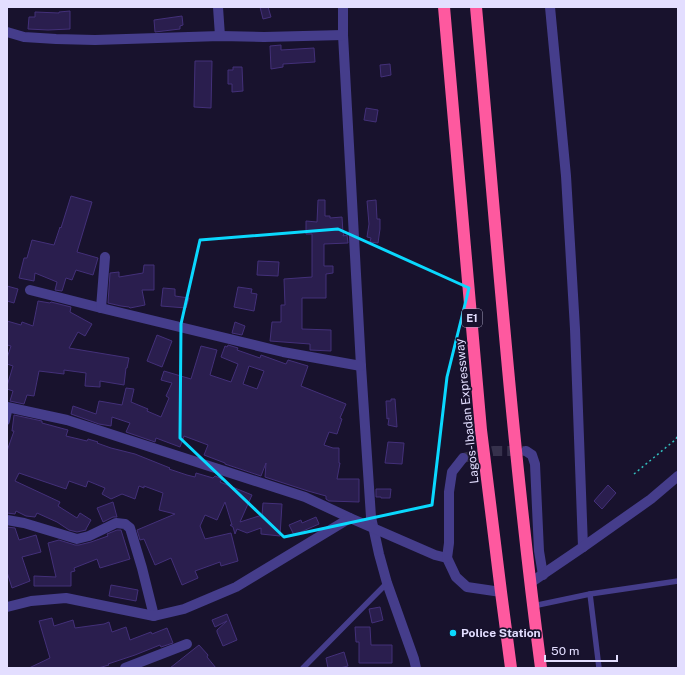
<svg xmlns="http://www.w3.org/2000/svg" width="685" height="675" viewBox="0 0 685 675" font-family="'Public Sans',sans-serif">
<style>
.building{fill:#2a1e4e;stroke:#433079;fill-rule:evenodd}
.lines{fill:none;stroke-linecap:round;stroke-linejoin:round}
.minor-tunnel{stroke:#36314c;stroke-width:10;stroke-dasharray:10 5;stroke-linecap:butt}
.path{stroke:#32bfbf;stroke-width:1.5;stroke-dasharray:2 3;stroke-linecap:butt}
.service{stroke:#453d8b;stroke-width:5.5}
.minor{stroke:#453d8b;stroke-width:10}
.motorway{stroke:#fe599f;stroke-width:12}
.marked{fill:none;stroke:#0ad8fe;stroke-width:3;stroke-linejoin:round}
.poi-dot{fill:#0ad8fe;stroke:#18122d;stroke-width:1.5}
.labels{text-anchor:middle;stroke-width:3.5;stroke-linejoin:round;paint-order:stroke}
.shield{fill:#18122d;stroke:#a6a1c0;stroke-width:1}
.shield-label{font-size:11px;font-weight:bold;fill:#e3deff}
.street-label{font-size:12px;fill:#e3deff;stroke:#18122d}
.poi-label{font-size:12px;font-weight:bold;fill:#e3deff;stroke:#18122d;text-anchor:start}
</style>
<rect width="100%" height="100%" fill="#18122d"/>
<!-- building -->
<g class="building">
<path d="M260,7H268L271,17L263,19Z"/>
<path d="M70,11V29L48,30L28,29L29,17H35V12L59,13V12Z"/>
<path d="M182,16L183,25L180,26V29L155,32L154,20Z"/>
<path d="M281,45V50L314,48L315,62L283,64V67L271,69L270,46Z"/>
<path d="M195,61H212L211,108L194,107Z"/>
<path d="M390,64L391,75L381,77L380,65Z"/>
<path d="M233,67H242L243,91L232,92V84H228V70H233Z"/>
<path d="M366,108L378,110L376,122L364,120Z"/>
<path d="M71,196L92,202L77,252L98,258L93,275L76,270L72,280L66,278L62,291L55,290L57,282L35,273L34,281L19,278L24,258H27L32,240L54,245L60,227L61,228Z"/>
<path d="M318,200H325V216H330V218L342,217L343,233H344L343,236L347,235L348,243L324,244V266H333V273L326,274V298H302V329L331,330V351L310,350V344L270,341L272,322H281V305H285L284,279L312,277V234H306V221L317,222Z"/>
<path d="M376,200L377,219H380V229L378,243L370,242L371,238L367,237L369,224L367,201Z"/>
<path d="M258,261L279,262L278,276L257,275Z"/>
<path d="M144,265H154V290H142L145,305L130,308L129,307L121,306L108,303L110,273L119,272V277L143,273Z"/>
<path d="M7,286L18,289L14,303L7,301Z"/>
<path d="M238,287L252,289L251,293L257,294L254,311L234,307Z"/>
<path d="M163,288L175,289V296L189,298L186,308L161,306Z"/>
<path d="M38,301L50,303L51,302L71,307L70,312L92,324L85,336L78,332L69,348L129,358L127,368H126L124,385L100,381V387L85,386L86,373L64,370V374L39,371L34,396L27,395L24,404L10,401L13,391L7,389V386L13,366L7,364V358L11,346L7,345V321L21,325L22,322L33,326Z"/>
<path d="M235,322L245,326L242,335L232,333Z"/>
<path d="M157,335L172,341L162,367L147,361Z"/>
<path d="M228,345L238,348L237,350L260,358L261,355L286,364L288,360L308,366L301,386L346,404L340,418L342,419L337,434L329,432L324,445L333,448H339V463H340L337,479H359V502L329,501L326,499V496L308,491L265,477L266,463L261,476L225,464V463L204,455L208,445L184,436L180,447L156,438L155,442L126,432L130,423L112,417L111,426L99,424L71,414L73,406L96,414L99,401L122,405L126,388L134,389L131,402L148,409L147,411L161,417L169,398L166,396L172,383L161,380L164,371L191,379L201,346L217,350L210,375L231,382L238,364L221,357L225,346L227,347ZM249,366L264,371L257,389L243,384Z"/>
<path d="M391,399H395L397,427L388,425L389,418L387,419L386,401H391Z"/>
<path d="M14,415L42,421V423L68,430L66,436L87,441L88,439L98,442L97,443L111,448L135,454L170,468L169,469L187,475L195,477L196,473L213,478L215,476L222,479L220,482L252,495L240,522L262,515L263,503L282,504L280,536L261,534V528L247,533L237,529L235,534L233,527L230,525H232L225,502L217,520L205,515L200,526L205,539L231,533L238,561L221,566L220,562L195,571L198,578L182,585L171,558L155,565L144,539L140,540L137,530L175,514L159,510L163,493L144,486V488L139,486L135,499L122,494L111,499L102,494L105,488L88,481L86,487L69,481L66,489L19,473L15,481L60,502L58,506L77,518L80,513L91,520L86,529V530L77,532L69,530L57,522L37,513L35,517L26,516L16,511L15,514L7,513V451L14,431H12Z"/>
<path d="M388,442L404,443L402,464L385,463Z"/>
<path d="M608,485L616,493L602,509L594,501Z"/>
<path d="M376,489H391L390,498H381V497H376Z"/>
<path d="M113,502L117,517H113L103,522L97,508Z"/>
<path d="M316,517L319,524L294,535L289,525L301,520L302,523Z"/>
<path d="M7,527L15,528L19,540L36,535L41,552L22,557L30,581L12,588L7,572Z"/>
<path d="M117,530H121L130,559L100,568L97,559L74,568L75,571L71,572V586H34V576L56,577L48,543L59,540L75,545H79L91,542L108,536L107,534Z"/>
<path d="M111,585L138,590L136,601L109,596Z"/>
<path d="M380,607L383,620L372,623L369,609Z"/>
<path d="M227,614L237,640L223,646L217,632V630L227,621L215,627L212,620Z"/>
<path d="M52,618L54,626L73,620L75,628L104,624L109,622L112,632L126,627L130,640L151,632L152,634L167,628L173,643L161,647L160,645L135,655L108,664L109,665L98,668H29L50,658L39,621Z"/>
<path d="M355,627H370L371,645H392V663H359V642H356Z"/>
<path d="M199,645L208,655L207,657L216,668H170Z"/>
<path d="M344,652L348,666L340,668H328L326,658Z"/>
</g>
<g class="lines">
<!-- minor-tunnel -->
<path class="minor-tunnel" d="M463,458L493,451H524"/>
<!-- path -->
<path class="path" d="M634,474L675,440L678,436"/>
<!-- service -->
<g class="service">
<path d="M7,422L10,408"/>
<path d="M590,594L599,668"/>
<path d="M533,606L590,594L678,581"/>
<path d="M303,668L387,583"/>
</g>
<!-- minor -->
<g class="minor">
<path d="M218,7L220,36"/>
<path d="M343,7V35L361,366L371,517L379,554L387,583L414,659L416,668"/>
<path d="M550,7L566,176L575,329L583,547"/>
<path d="M7,32L24,37L56,39L95,40L220,36L264,37L343,35"/>
<path d="M30,290L101,308L283,352L361,366"/>
<path d="M101,308L105,257"/>
<path d="M7,407L67,420L305,497L350,518L435,555L447,558L456,577L467,587L501,592"/>
<path d="M526,451L532,455L535,464L539,551L543,575"/>
<path d="M7,520L24,523L77,539L89,536L116,523L125,524L130,528L142,568L154,616"/>
<path d="M447,558L449,543V492L452,472L463,458"/>
<path d="M530,583L583,547L651,499L678,476"/>
<path d="M7,607L31,601L66,598L154,616L184,609L236,587L350,518"/>
<path d="M125,668L187,644"/>
</g>
<!-- motorway -->
<g class="motorway">
<path d="M444,7L481,430L501,592L511,668"/>
<path d="M476,7C496,227 512,449 541,668"/>
</g>
</g>
<!-- marked area -->
<path class="marked" d="M338,229L469,288L447,377L432,505L284,537L180,438L181,324L200,240Z"/>
<!-- markers -->
<circle class="poi-dot" cx="453" cy="633" r="4"/>
<g class="labels">
<!-- shield labels -->
<rect class="shield" x="462" y="309" width="20" height="18" rx="3"/>
<g class="shield-label">
<text x="472" y="322">E1</text>
</g>
<!-- street labels -->
<g class="street-label">
<text transform="translate(467 411) rotate(-96)" y="4">Lagos-Ibadan Expressway</text>
</g>
<!-- poi labels -->
<g class="poi-label">
<text x="461" y="637">Police Station</text>
</g>
</g>
<!-- border -->
<rect width="685" height="675" fill="none" stroke="#e3deff" stroke-width="16"/>
<!-- scale -->
<path d="M545 655v6h72v-6" fill="none" stroke="#e3deff" stroke-width="2"/>
<text x="551" y="655" font-size="12" fill="#e3deff" stroke="#18122d" stroke-width="3" paint-order="stroke">50 m</text>
</svg>
